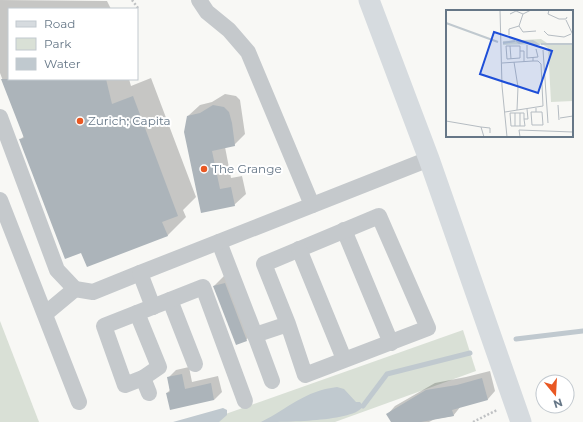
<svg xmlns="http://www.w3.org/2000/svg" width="583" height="422" viewBox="0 0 583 422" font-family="Montserrat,sans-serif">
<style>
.green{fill:#d9e0d6}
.water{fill:#c0c9cf}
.shadow{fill:#0003}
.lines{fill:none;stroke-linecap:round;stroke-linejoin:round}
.stream{stroke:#c0c9cf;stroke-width:5}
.building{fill:#acb4ba}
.path{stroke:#bfc1c3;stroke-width:2.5;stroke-dasharray:2 2;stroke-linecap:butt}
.minor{stroke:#c5c9cc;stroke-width:16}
.major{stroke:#d6dbdf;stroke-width:21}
.poi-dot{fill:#e95823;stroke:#fff;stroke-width:1.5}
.labels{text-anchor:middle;stroke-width:4;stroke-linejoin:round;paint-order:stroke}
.poi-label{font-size:12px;fill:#667787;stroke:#fff;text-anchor:start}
.inset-river{fill:none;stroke:#c0c9cf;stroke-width:2}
.inset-road{fill:none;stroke:#b5bcc2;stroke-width:1}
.view{fill:#1d4ed8;fill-opacity:0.15;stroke:#1d4ed8;stroke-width:2}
.inset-edge{fill:none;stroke:#667787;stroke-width:2}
</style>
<rect width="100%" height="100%" fill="#f8f8f5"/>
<!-- green -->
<g class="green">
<path d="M0,321L39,422H0Z"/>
<path d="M463,330L476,371L335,422H203Z"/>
</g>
<!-- water -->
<g class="water">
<path d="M337,387L344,389L356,402H360L363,406C356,422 281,422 261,422C289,408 304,391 337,387Z"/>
<path d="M223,408L227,410V415L219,422H173Z"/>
</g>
<!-- shadow -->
<g class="shadow">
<path d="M0,0L107,1L111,9H9V79H129L131,86L151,78L196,197L183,210L186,217L167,236L82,252L20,140L24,136L0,73Z"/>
<path d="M225,94L236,96L240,100L245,134L234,145L225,147L231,178L242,176L246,194L234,205L202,212L188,116L200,105L212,102Z"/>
<path d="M225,275L258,328L246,340L214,286Z"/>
<path d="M189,367L192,382L218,376L222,392L214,400L167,393L170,390L168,378L176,370Z"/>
<path d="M490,371L495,391L488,399L461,406L453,416L435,419L429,422H392L388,414L395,406L435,383L466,377Z"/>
</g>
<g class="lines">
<!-- stream -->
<g class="stream">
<path d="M516,339L583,331"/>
<path d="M363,406L387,374L470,353"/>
</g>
</g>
<!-- building -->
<g class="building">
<path d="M1,79H106L112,104L133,96L178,216L162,222L168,236L87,267L81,253L65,259L19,139L24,138Z"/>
<path d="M213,105L224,107L229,112L232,123L235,146L212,151L220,189L231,187L235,206L201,213L184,132L187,116L200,113Z"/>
<path d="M225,283L247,341L236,345L213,286Z"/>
<path d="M182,374L185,389L211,383L214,400L170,410L166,393L170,392L167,377Z"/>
<path d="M482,378L488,400L452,410L454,416L421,422H391L386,414L426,390L457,385Z"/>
</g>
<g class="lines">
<!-- path -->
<g class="path">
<path d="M132,0L138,8"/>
<path d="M473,422L497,410"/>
</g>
<!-- minor -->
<g class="minor">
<path d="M199,0L207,12L229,30L248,52L312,205"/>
<path d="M0,117L57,270L75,289L93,292L140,273"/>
<path d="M0,200L79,402"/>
<path d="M344,230L391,343"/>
<path d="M219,242L255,335L288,324L264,264L379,216L428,328L305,375L288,324"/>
<path d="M299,249L344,359"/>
<path d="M170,300L195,364"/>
<path d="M153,307L140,273L429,159"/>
<path d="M137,313L159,367L143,378"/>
<path d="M45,314L75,289"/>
<path d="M255,335L272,381"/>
<path d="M149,393L143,378L125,385L104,326L203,287L245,401"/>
</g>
<!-- major -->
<path class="major" d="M369,0L429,159L521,422"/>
</g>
<!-- markers -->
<g class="poi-dot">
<circle cx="80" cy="121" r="4"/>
<circle cx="204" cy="169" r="4"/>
</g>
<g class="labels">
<!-- poi labels -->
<g class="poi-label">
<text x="88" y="125">Zurich; Capita</text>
<text x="212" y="173">The Grange</text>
</g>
</g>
<!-- overview -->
<g transform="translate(446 10)">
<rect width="127" height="127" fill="#f8f8f5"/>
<path d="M95,29L101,33H127V91L105,92L102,38L96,34L57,35V31Z" fill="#d9e0d6"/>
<path d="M87,30L95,35H83L84,32L73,34L69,31Z" fill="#c0c9cf"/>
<path class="inset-river" d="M0,13L52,32M57,33L69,31M95,34H127"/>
<path class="inset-road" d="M54,0L56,76L61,127M85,0L77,4L73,16L77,22L90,21M103,0L102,4L113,9H120L121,7M64,4L70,1L77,4M120,10L127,25M100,23L98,21L102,25L118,27L125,24M63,25V19L73,16M81,35V48L92,47L90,39M64,36L65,49M97,40L102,113M74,41V36H60L61,49L74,48V41H78V52M68,52L72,77L71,100M56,53L87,51V47M112,95L113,110M90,98V102H85L86,115H97L96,102H90M59,102L97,96L95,54L92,51H87M69,103V116M74,103V116M114,108L127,106M78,109V103H64L65,116H79L78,109H82L81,99M0,111L35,117L38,127M35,117L44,118V123M74,127L73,120L127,122"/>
<path class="view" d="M48,22L106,41L92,83L34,64Z"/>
<rect width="127" height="127" class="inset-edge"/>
</g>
<!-- legend -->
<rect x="8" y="8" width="130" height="72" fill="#ffffff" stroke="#c2c9cf"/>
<rect x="16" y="21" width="20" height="6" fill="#d6dbdf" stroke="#c2c9cf"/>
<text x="44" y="28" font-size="12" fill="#667787">Road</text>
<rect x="16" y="38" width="20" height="12" fill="#d9e0d6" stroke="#c2c9cf"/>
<text x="44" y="48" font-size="12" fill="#667787">Park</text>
<rect x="16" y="58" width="20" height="12" fill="#c0c9cf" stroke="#c2c9cf"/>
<text x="44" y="68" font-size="12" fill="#667787">Water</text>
<!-- north arrow -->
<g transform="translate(555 394) rotate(162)"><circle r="19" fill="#ffffff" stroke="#c2c9cf"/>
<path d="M0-3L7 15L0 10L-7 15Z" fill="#e95823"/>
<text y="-6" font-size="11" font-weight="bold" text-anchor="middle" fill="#667787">N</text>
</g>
</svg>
